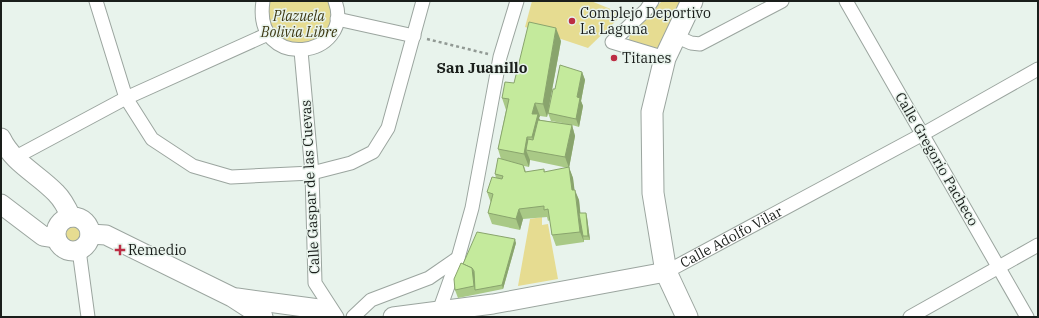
<svg xmlns="http://www.w3.org/2000/svg" width="1039" height="318" viewBox="0 0 1039 318" font-family="'IBM Plex Serif',serif">
<style>
.green{fill:#e6dc91}
.lines{fill:none;stroke-linecap:round;stroke-linejoin:round}
.street-casing{stroke:#9ba59f;stroke-width:15}
.secondary-casing{stroke:#9ba59f;stroke-width:21}
.primary-casing{stroke:#9ba59f;stroke-width:23}
.path{stroke:#919994;stroke-width:2.5;stroke-dasharray:3 3;stroke-linecap:butt}
.street{stroke:#fff;stroke-width:13}
.secondary{stroke:#fff;stroke-width:19}
.primary{stroke:#fff;stroke-width:21}
.wall{fill:#a9c986;fill-rule:evenodd}
.shaded-wall{fill:#89a46d}
.building{fill:#c4ea9c;stroke:#89a46d}
.poi-dot{fill:#bc2c43;stroke:#e8f3ec;stroke-width:1.5}
.labels{text-anchor:middle;stroke-width:3;stroke-linejoin:round;paint-order:stroke}
.poi-label{font-size:14px;fill:#1a1e1b;stroke:#e8f3ec;text-anchor:start}
.park-label{font-size:14px;font-style:italic;fill:#3d3812;stroke:#e8f3ec}
.street-label{font-size:14px;fill:#1a1e1b;stroke:#e8f3ec}
.neighbourhood-label{font-size:15px;font-weight:bold;fill:#1a1e1b;stroke:#e8f3ec}
</style>
<rect width="100%" height="100%" fill="#e8f3ec"/>
<!-- green -->
<g class="green">
<path d="M268,1H329C333,27 331,27 312,45L279,41L267,23Z"/>
<path d="M532,1H591L623,14L588,48L525,27Z"/>
<path d="M662,1H681L657,51L634,44L629,40L630,34Z"/>
<path d="M542,217V225L548,224L558,279L518,286L530,219Z"/>
<circle cx="73" cy="234" r="9"/>
</g>
<g class="lines">
<!-- street casing -->
<g class="street-casing">
<g id="street">
<path d="M96,1L126,98L152,139L193,166L231,177L312,173L351,163L373,152L388,128L423,1"/>
<path d="M263,1C252,73 356,58 335,1"/>
<path d="M652,1L646,10L612,42L665,58"/>
<path d="M846,1L1027,317"/>
<path d="M337,19L414,36"/>
<path d="M675,36L691,43L700,44L782,1"/>
<path d="M301,51L312,173L315,283L337,317"/>
<path d="M14,158L126,98L268,34"/>
<path d="M79,250L88,317"/>
<path id="s1" d="M666,272L923,134L1038,69"/>
<path d="M439,311L458,258L472,208L500,57L517,1"/>
<path d="M353,317L371,300L429,278L458,258"/>
<path d="M910,317L1038,245"/>
</g>
</g>
<!-- secondary casing -->
<g class="secondary-casing">
<g id="secondary">
<path d="M1,138C13,163 38,174 56,193C63,200 67,208 71,217"/>
<path d="M1,204L43,236L56,238"/>
<circle cx="73" cy="234" r="17"/>
<path d="M90,234L106,235L232,297L263,317"/>
<path d="M237,298L319,309L331,317"/>
<path d="M393,317L493,304L666,272"/>
</g>
</g>
<!-- primary casing -->
<g class="primary-casing">
<path id="primary" d="M687,317L666,272L653,193L652,112L665,58L692,1"/>
</g>
<!-- path -->
<path class="path" d="M427,39L488,54"/>
<!-- street -->
<use href="#street" class="street"/>
<!-- secondary -->
<use href="#secondary" class="secondary"/>
<!-- primary -->
<use href="#primary" class="primary"/>
</g>
<!-- wall -->
<g class="wall">
<path d="M561,41L549,107L555,89L582,72L585,80L581,101L583,106L579,127L572,125L575,136L569,168L573,178L574,190L579,200L580,213H586L587,217L590,240H584V242L556,246L552,235L550,220L548,221L547,217L523,219L520,230L492,224L488,213L491,203L487,192L496,178L495,174L501,159L498,149L506,110L502,98L514,83ZM548,113L551,121L568,124L540,120L539,118L540,116L547,117ZM530,160L568,168L545,172L544,169L526,172L524,166L529,167Z"/>
<path d="M516,243L503,289L458,298L455,290L463,264Z"/>
</g>
<!-- shaded-wall -->
<g class="shaded-wall">
<path d="M556,28L561,41L547,117L543,104Z"/>
<path d="M582,72L585,80L581,101L583,106L579,127L576,119L577,97Z"/>
<path d="M535,103L540,116L539,118L543,127L537,150L532,137V114Z"/>
<path d="M572,125L575,136L569,168L565,157Z"/>
<path d="M527,137L532,150H526L530,160L529,167L524,154Z"/>
<path d="M569,167L573,178L576,201L572,190Z"/>
<path d="M575,190L579,200L583,236L584,242L580,232Z"/>
<path d="M519,209L523,219L520,230L516,219Z"/>
<path d="M586,213L587,217L590,240L588,236Z"/>
<path d="M515,239L516,243L503,289L502,285Z"/>
<path d="M472,268L475,275V290L474,286Z"/>
</g>
<!-- building -->
<g class="building">
<path d="M529,22L556,28L543,104L535,103L532,114H538L532,137H527L524,154L498,149L509,99L502,98L505,82L514,83Z"/>
<path d="M560,65L582,72L577,97L580,98L576,119L548,113L553,89H555Z"/>
<path d="M538,120L572,125L565,157L526,150L528,139L533,140Z"/>
<path d="M498,158L523,165L525,172L544,169V172L569,167L572,190H575L580,232L552,235L548,209L544,210V206L519,209L516,219L488,213L493,194L487,192L492,177L502,179L503,176L495,174Z"/>
<path d="M579,213H586L588,236H583Z"/>
<path d="M477,232L515,239L502,285L475,290L474,271L472,268L463,264Z"/>
<path d="M461,263L472,268L474,286L455,290L454,279Z"/>
</g>
<!-- markers -->
<g class="poi-dot">
<circle cx="572" cy="21" r="4"/>
<circle cx="614" cy="58" r="4"/>
<path d="M118 244h4v4h4v4h-4v4h-4v-4h-4v-4h4z"/>
</g>
<g class="labels">
<!-- poi labels -->
<g class="poi-label">
<text x="580" y="18">Complejo Deportivo<tspan x="580" dy="16">La Laguna</tspan></text>
<text x="622" y="63">Titanes</text>
<text x="128" y="255">Remedio</text>
</g>
<!-- park labels -->
<g class="park-label">
<text x="299" y="21">Plazuela<tspan x="299" dy="16">Bolivia Libre</tspan></text>
</g>
<!-- street labels -->
<g class="street-label">
<text transform="translate(937 159) rotate(60)" y="5">Calle Gregorio Pacheco</text>
<text transform="translate(310 187) rotate(-93)" y="5">Calle Gaspar de las Cuevas</text>
<text dy="5" stroke="none"><textPath href="#s1" startOffset="74">Calle Adolfo Vilar</textPath></text>
</g>
<!-- neighbourhood labels -->
<g class="neighbourhood-label">
<text x="482" y="73">San Juanillo</text>
</g>
</g>
<!-- border -->
<rect width="1039" height="318" fill="none" stroke="#1a1e1b" stroke-width="4"/>
</svg>
